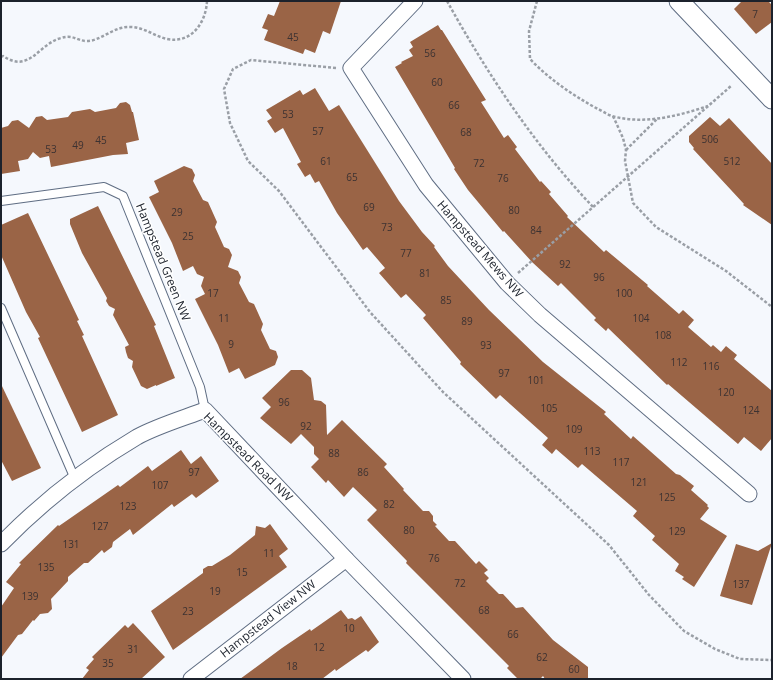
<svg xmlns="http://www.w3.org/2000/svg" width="773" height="680" viewBox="0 0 773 680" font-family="'Open Sans',sans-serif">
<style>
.building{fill:#9a6446}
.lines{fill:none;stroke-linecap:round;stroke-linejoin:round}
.service-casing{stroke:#5f6d83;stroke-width:10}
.minor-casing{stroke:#5f6d83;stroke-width:17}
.tertiary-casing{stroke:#5f6d83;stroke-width:21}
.path{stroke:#9a9fa6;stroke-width:2.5;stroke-dasharray:3 2;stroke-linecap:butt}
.service{stroke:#fff;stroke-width:8}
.minor{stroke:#fff;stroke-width:15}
.tertiary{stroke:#fff;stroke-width:19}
.labels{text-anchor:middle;stroke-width:3;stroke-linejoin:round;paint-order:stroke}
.number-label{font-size:10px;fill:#3c3232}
.street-label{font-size:12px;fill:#1c222c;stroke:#fff}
</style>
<rect width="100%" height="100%" fill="#f5f8fd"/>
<!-- building -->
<g class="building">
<path d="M280,1H341L330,34L323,31L315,53L305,49L303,54L264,40L268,30L262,28L268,14L274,16Z"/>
<path d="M742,1H768L772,5V22L756,34L734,9Z"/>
<path d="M438,25L441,30H442L486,100L481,102L504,138L508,135L517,147L515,149L540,182L541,181L551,192L549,194L568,216L567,217L604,252L606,250L648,285L647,286L679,314L683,310L694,320L688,327L711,347L713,345L721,352L726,346L737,355L734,359L772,391V438L761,451L744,437L738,444L668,384L667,385L608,328L606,331L594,320L596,318L561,283L558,286L532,262L504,231L503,232L468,190L454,169L455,168L395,67L402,63L401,62L413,56L409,50L413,47L410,42Z"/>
<path d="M315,88L329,111L339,105L399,201L422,232L435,246L434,247L448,266L489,310L543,362L606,412L604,414L631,439L633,436L676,474L680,475L694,486L691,490L708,505L707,506L709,508L700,519L727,536L694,587L682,579L684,577L675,571L679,564L652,540L655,536L633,516L637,511L582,464L578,468L556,449L552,454L542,445L548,438L500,395L496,399L460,364L461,362L423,318L426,315L406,294L401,298L379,273L385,268L367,247L363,250L337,213L319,181L315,183L310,174L305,177L297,164L301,162L283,128L275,133L267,121L272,118L266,110L300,90L303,95Z"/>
<path d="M126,102L130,105L132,112H133L139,140L126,143L128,154L113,155L51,167L49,156L40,158L33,152L28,159L18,161L20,171L1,174V128L8,126L12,121L18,120L29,128L36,117L42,116L47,120L68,117L72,112L90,109L95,112L116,108L120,103Z"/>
<path d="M710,117L720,126L729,118L772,164V225L743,205L744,204L693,149L694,148L689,142V136Z"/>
<path d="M184,166L192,169L195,175L193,181L203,200L208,202L217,222L215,227L224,247L229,249L232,255L228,267L238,271L241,277L239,283L249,302L254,304L263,324L261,330L270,349L276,351L278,357L275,365L245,379L239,368L229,373L218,345L195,299L205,294L201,286L204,277L197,274L193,266L183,271L172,243L149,197L159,192L154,181Z"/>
<path d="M98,206L156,325L154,326L175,378L156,386V385L147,389L141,386L132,367L133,361L128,358L126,352L125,347L129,345L113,315L115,309L109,306L106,301L107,298L82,253L70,224V219Z"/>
<path d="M28,213L79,320L77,321L84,335L82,336L118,415L82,432L38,338L40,337L26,312L1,255V225Z"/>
<path d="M291,370H302L311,378L314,400L321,401L326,405L327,435L342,420L387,464L384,467L404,489L403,490L423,511H429L433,516V521L437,525L435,526L449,541H455L476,564L479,561L488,570L484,573L489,578L486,581L499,594H503L516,608L523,607L553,640L588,667V679H545L543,676L540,679H518L507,668L509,666L406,563L407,561L367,520L377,510L353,487L344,497L328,480L326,483L311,467L319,459L314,454V447L301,434L291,444L260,418L271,407L262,398Z"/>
<path d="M1,384L41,468L12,481L1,460Z"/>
<path d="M181,450L191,464L201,456L219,481L196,498L192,494L174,507L172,504L133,535L130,529L113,542L112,547L104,553L102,550L88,563H84L68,577V581L51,599L52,609L48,613L40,614L34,621L33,620L22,634L18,635L1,658V607L14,588L6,582L21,564L19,563L58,525L59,526L118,485L120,487L148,466L152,471Z"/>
<path d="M270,524L288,549L279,556L287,567L173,650L151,611L203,573V569L208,566H212L230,555L255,535L256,526L265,528Z"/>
<path d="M772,543L752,605L720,596L736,544L758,551Z"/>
<path d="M341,610L348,619L352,618L355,620L361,616L379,642L368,652L366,650L336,671L335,669L322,679H240L282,648L310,629L311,631Z"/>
<path d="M133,623L165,657L141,679H82L89,670L86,668L94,659L92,657L125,625L128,628Z"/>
</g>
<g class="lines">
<!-- service casing -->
<g class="service-casing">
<g id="service">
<path d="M1,201L104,187L123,196L200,387L205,410"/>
<path d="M1,308L75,479"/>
</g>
</g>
<!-- minor casing -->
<g class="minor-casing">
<g id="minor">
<path d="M415,1L351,68L426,185L507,283L540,315L749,494"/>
<path d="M1,544C41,503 88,466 137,437C157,426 184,418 205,410L346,559L463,679"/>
<path d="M191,679L346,559"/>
</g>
</g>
<!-- tertiary casing -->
<g class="tertiary-casing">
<path id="tertiary" d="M679,1L772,99"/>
</g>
<!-- path -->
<g class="path">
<path d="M447,1C488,75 535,146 594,208"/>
<path d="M537,1L529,31L530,59C549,79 571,94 596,108C601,110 606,114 612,116C644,125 678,116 708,106"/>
<path d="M1,57L3,56C30,74 38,44 61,38C73,34 77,41 87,41C101,41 114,26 130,27C144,27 154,36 167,39C192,44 206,22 207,1"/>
<path d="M336,68L251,60L233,69L224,89L230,123L248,161L279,191L370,312L443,392L609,545L649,595L684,631L715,649L740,659L772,660"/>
<path d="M613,116L623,138L626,150L625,161L633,203L656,227L726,271L772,307"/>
<path d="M626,150L657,119"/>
<path d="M518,273L731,86"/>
</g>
<!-- service -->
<use href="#service" class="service"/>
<!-- minor -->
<use href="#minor" class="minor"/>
<!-- tertiary -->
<use href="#tertiary" class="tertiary"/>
</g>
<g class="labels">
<!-- number labels -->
<g class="number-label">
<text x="755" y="18">7</text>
<text x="293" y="41">45</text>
<text x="430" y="57">56</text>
<text x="437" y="86">60</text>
<text x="454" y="109">66</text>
<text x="288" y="118">53</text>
<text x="318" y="135">57</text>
<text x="466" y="136">68</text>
<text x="710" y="143">506</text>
<text x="101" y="144">45</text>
<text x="78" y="149">49</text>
<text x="51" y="153">53</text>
<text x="326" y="165">61</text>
<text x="732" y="165">512</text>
<text x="479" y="167">72</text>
<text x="352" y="181">65</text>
<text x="503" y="182">76</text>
<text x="369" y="211">69</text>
<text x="514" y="214">80</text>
<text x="177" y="216">29</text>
<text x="387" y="231">73</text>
<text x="536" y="234">84</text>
<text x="188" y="240">25</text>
<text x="406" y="257">77</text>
<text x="565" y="268">92</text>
<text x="425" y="277">81</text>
<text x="599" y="281">96</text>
<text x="213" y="297">17</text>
<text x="624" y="297">100</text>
<text x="446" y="304">85</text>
<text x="224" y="322">11</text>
<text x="641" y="322">104</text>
<text x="467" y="325">89</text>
<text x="663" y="339">108</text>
<text x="231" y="348">9</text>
<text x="486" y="349">93</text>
<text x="679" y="366">112</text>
<text x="711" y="370">116</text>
<text x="504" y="377">97</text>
<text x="536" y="384">101</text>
<text x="726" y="396">120</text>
<text x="284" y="406">96</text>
<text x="549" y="412">105</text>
<text x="751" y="414">124</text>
<text x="306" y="430">92</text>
<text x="574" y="433">109</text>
<text x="592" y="455">113</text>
<text x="334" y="457">88</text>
<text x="621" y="466">117</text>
<text x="194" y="476">97</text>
<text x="363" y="476">86</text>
<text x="639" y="486">121</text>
<text x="160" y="489">107</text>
<text x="667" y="501">125</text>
<text x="389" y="508">82</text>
<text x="128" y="510">123</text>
<text x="100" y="530">127</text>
<text x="409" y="534">80</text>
<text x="677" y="535">129</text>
<text x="71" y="548">131</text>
<text x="269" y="557">11</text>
<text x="434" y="562">76</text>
<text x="46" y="571">135</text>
<text x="242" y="576">15</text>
<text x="460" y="587">72</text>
<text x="741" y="588">137</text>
<text x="215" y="595">19</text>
<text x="30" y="600">139</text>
<text x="484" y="614">68</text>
<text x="188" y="615">23</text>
<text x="349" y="632">10</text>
<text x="513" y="638">66</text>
<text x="319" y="651">12</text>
<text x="133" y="653">31</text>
<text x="542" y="661">62</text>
<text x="108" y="667">35</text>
<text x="292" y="670">18</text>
<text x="574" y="673">60</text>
</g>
<!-- street labels -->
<g class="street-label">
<text transform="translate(480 249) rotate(49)" y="4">Hampstead Mews NW</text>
<text transform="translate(163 262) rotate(68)" y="4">Hampstead Green NW</text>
<text transform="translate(248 457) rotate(45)" y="4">Hampstead Road NW</text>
<text transform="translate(268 619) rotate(-38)" y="4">Hampstead View NW</text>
</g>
</g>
<!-- border -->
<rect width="773" height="680" fill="none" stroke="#1c222c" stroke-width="4"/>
</svg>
